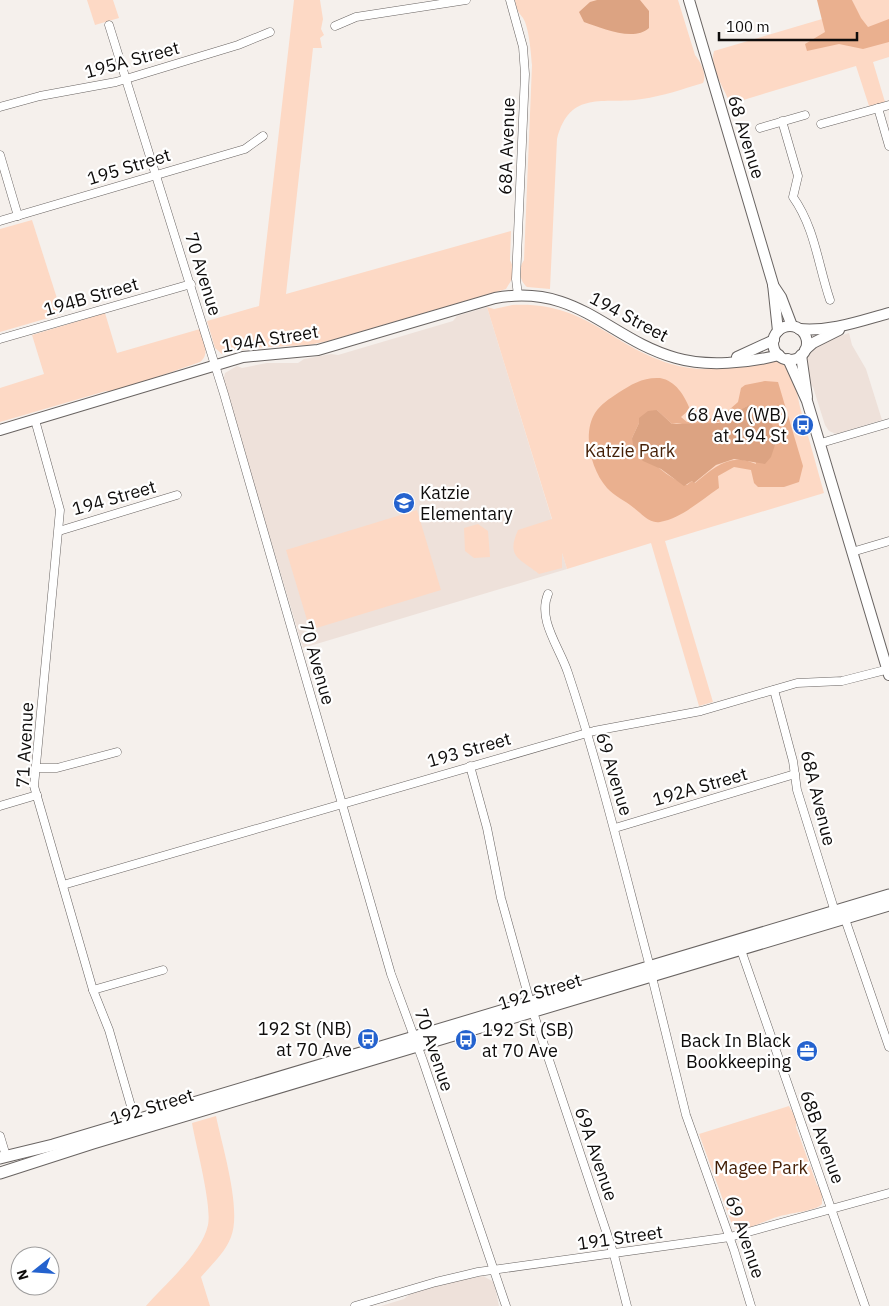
<svg xmlns="http://www.w3.org/2000/svg" width="889" height="1306" viewBox="0 0 889 1306" font-family="'IBM Plex Sans',sans-serif">
<style>
.built{fill:#eee1da}
.green{fill:#fdd9c5}
.forest{fill:#eab08f;fill-rule:evenodd}
.water{fill:#dca382}
.lines{fill:none;stroke-linecap:round;stroke-linejoin:round}
.minor-casing{stroke:#696462;stroke-width:9}
.tertiary-casing{stroke:#696462;stroke-width:12}
.secondary-casing{stroke:#696462;stroke-width:13}
.minor{stroke:#fff;stroke-width:8}
.tertiary{stroke:#fff;stroke-width:10}
.secondary{stroke:#fff;stroke-width:11}
.labels{text-anchor:middle;stroke-width:4.5;stroke-linejoin:round;paint-order:stroke}
.street-label{font-size:18px;fill:#0f0d0c;stroke:#fff}
.poi-label{font-size:18px;fill:#0f0d0c;stroke:#fff;text-anchor:end}
.park-label{font-size:18px;fill:#441f06;stroke:#fff}
</style>
<rect width="100%" height="100%" fill="#f5f0ec"/>
<!-- built -->
<g class="built">
<path d="M487,307L567,569L303,648L223,381L225,373L237,366L242,368L267,363H298L304,359L331,354L338,355L453,321L457,316Z"/>
<path d="M849,333L852,345L866,369L882,420L836,434L829,431L825,425L813,387L810,384L805,362L809,351L822,342Z"/>
<path d="M483,1276L494,1282L499,1306H381L404,1299L410,1294L450,1282Z"/>
</g>
<!-- green -->
<g class="green">
<path d="M87,0H113L119,18L95,25Z"/>
<path d="M294,0H320L323,19L321,29L324,35L320,38L322,48H313L286,294L511,231L510,260L513,267L512,279L506,289L328,341L309,345L251,348L222,354L215,348L207,321L259,306Z"/>
<path d="M515,0H678L695,55C701,62 707,75 703,83C683,89 663,96 642,99C603,105 570,89 557,139L550,289L527,287C519,280 518,269 524,260L532,65C531,53 529,27 523,18C518,12 516,8 515,0Z"/>
<path d="M852,0H889V57L873,62L885,102L869,106L856,66L730,104C725,88 709,69 714,51L856,9Z"/>
<path d="M32,220L62,314L0,332V229Z"/>
<path d="M512,305C586,301 609,345 671,364C706,375 742,365 777,360L787,367L796,388L800,407L824,493L665,541L713,702L699,706L651,543L567,569L562,553V568L539,574C519,558 506,557 518,530L552,519L487,307L494,309Z"/>
<path d="M105,313L117,353L200,329C203,340 211,354 200,362L114,392L106,391L0,422V388L44,374L32,335Z"/>
<path d="M417,510L441,590L310,630L286,550Z"/>
<path d="M478,524L488,531L490,557L474,558L465,551L464,528Z"/>
<path d="M789,1106C793,1114 798,1117 796,1127L817,1185L822,1190V1204C816,1211 789,1213 777,1217C766,1220 747,1231 737,1229L731,1222L699,1134Z"/>
<path d="M216,1116C222,1146 242,1209 231,1237C225,1253 212,1264 201,1277L210,1306H146C165,1284 202,1253 208,1225C212,1205 196,1146 192,1123Z"/>
</g>
<!-- forest -->
<g class="forest">
<path d="M817,0H852L861,18L868,27L889,19V42L863,49L839,44L807,51L805,44L825,32Z"/>
<path d="M660,378C676,381 684,395 690,409L681,417L687,422L721,417L738,402L741,388L745,385L765,381L778,382L803,466L799,482L784,487H758L754,483L751,470L734,467L718,476L719,488C701,500 682,518 660,522C650,524 642,514 634,508C626,501 614,496 607,488C591,470 582,434 595,413C601,404 609,399 618,393C632,384 643,377 660,378ZM747,406L756,464C731,452 714,467 695,483L692,481L687,485C661,474 650,460 632,438L639,423L657,410L672,424C679,422 681,424 688,425C713,427 727,420 747,406Z"/>
</g>
<!-- water -->
<g class="water">
<path d="M597,0H640L649,11V28C634,42 601,28 584,22L579,12L590,2Z"/>
<path d="M750,405L762,408L768,412L777,439L771,457L765,464L734,459L716,465L694,483L692,481L684,486L661,469L643,461L634,451L632,438L639,423V418L648,411L657,410L672,424L719,423L747,406Z"/>
</g>
<g class="lines">
<!-- minor casing -->
<g class="minor-casing">
<g id="minor">
<path d="M510,0L523,47L525,74L516,279L518,295"/>
<path d="M109,25L224,394L391,974L423,1061L506,1306"/>
<path d="M335,26L356,17L466,0"/>
<path d="M0,107L40,96L116,82L238,45L270,32"/>
<path d="M878,108L889,146"/>
<path d="M782,121L798,176L793,197C815,228 818,265 830,300"/>
<path d="M821,124L889,105"/>
<path d="M760,128L805,115"/>
<path d="M0,155L18,216"/>
<path d="M0,221L245,149L263,136"/>
<path d="M0,339L191,284"/>
<path d="M35,420L60,510L34,786L93,990L109,1030L135,1120"/>
<path d="M821,443L889,423"/>
<path d="M59,531L177,495"/>
<path d="M852,552L889,541"/>
<path d="M548,594C537,620 560,648 568,673C600,769 624,869 650,967"/>
<path d="M774,690L793,761L797,790L835,912"/>
<path d="M470,766L487,828L501,898L530,1002"/>
<path d="M36,768H57L117,752"/>
<path d="M0,806L37,795"/>
<path d="M615,828L795,774"/>
<path d="M63,885L594,731L701,711L797,683L842,681L889,669"/>
<path d="M845,919L889,1047"/>
<path d="M741,950L865,1306"/>
<path d="M652,977L686,1115L734,1250L751,1306"/>
<path d="M93,990L163,970"/>
<path d="M533,1012L614,1255L627,1306"/>
<path d="M0,1136L6,1156"/>
<path d="M355,1306L436,1282L478,1272L730,1237L889,1193"/>
</g>
</g>
<!-- tertiary casing -->
<g class="tertiary-casing">
<g id="tertiary">
<path d="M689,0L773,284L778,331"/>
<path d="M773,285L781,297L792,326"/>
<circle cx="790" cy="343" r="17"/>
<path d="M799,329C830,332 860,321 889,313"/>
<path d="M805,350L813,343L839,330"/>
<path d="M801,355L807,397"/>
<path d="M737,357L774,340"/>
<path d="M788,359L807,401L889,675"/>
<path d="M0,430L243,357L318,350L495,298C578,283 608,339 676,358C707,367 748,363 779,355"/>
</g>
</g>
<!-- secondary casing -->
<g class="secondary-casing">
<g id="secondary">
<path d="M0,1158L53,1145L889,895"/>
<path d="M0,1173L93,1143L889,905"/>
</g>
</g>
<!-- minor -->
<use href="#minor" class="minor"/>
<!-- tertiary -->
<use href="#tertiary" class="tertiary"/>
<!-- secondary -->
<use href="#secondary" class="secondary"/>
</g>
<!-- icons -->
<defs>
<g id="bus-disc" transform="scale(1.125)"><circle r="9.5" fill="#2462ce" stroke="#fff"/><path d="M-5-6H5V4H4V6H2V4H-2V6H-4V4H-5ZM-3.5-4V0h7V-4ZM-3.5 1.2v1.5H-2V1.2ZM2 1.2v1.5H3.5V1.2Z" fill="#fff"/></g>
<g id="school-disc" transform="scale(1.125)"><circle r="9.5" fill="#2462ce" stroke="#fff"/><path d="M0-5L7-2L0 1L-7-2ZM-4 1L0 2.5L4 1V4Q0 6-4 4Z" fill="#fff"/></g>
<g id="office-disc" transform="scale(1.125)"><circle r="9.5" fill="#2462ce" stroke="#fff"/><path d="M-6-3h4V-5.5h4V-3h4V5H-6ZM-1-4.5V-3h2v-1.5ZM-6 0V1H6V0Z" fill="#fff"/></g>
</defs>
<g fill-rule="evenodd">
<use href="#bus-disc" x="803" y="425"/>
<use href="#school-disc" x="404" y="503"/>
<use href="#bus-disc" x="368" y="1039"/>
<use href="#bus-disc" x="466" y="1040"/>
<use href="#office-disc" x="807" y="1051"/>
</g>
<g class="labels">
<!-- street labels -->
<g class="street-label">
<text transform="translate(132 60) rotate(-15)" y="6">195A Street</text>
<text transform="translate(746 137) rotate(73)" y="6">68 Avenue</text>
<text transform="translate(507 146) rotate(-88)" y="6">68A Avenue</text>
<text transform="translate(129 167) rotate(-17)" y="6">195 Street</text>
<text transform="translate(203 274) rotate(73)" y="6">70 Avenue</text>
<text transform="translate(91 297) rotate(-16)" y="6">194B Street</text>
<text transform="translate(629 317) rotate(28)" y="6">194 Street</text>
<text transform="translate(270 339) rotate(-9)" y="6">194A Street</text>
<text transform="translate(114 498) rotate(-16)" y="6">194 Street</text>
<text transform="translate(317 663) rotate(74)" y="6">70 Avenue</text>
<text transform="translate(25 745) rotate(-87)" y="6">71 Avenue</text>
<text transform="translate(469 750) rotate(-16)" y="6">193 Street</text>
<text transform="translate(614 774) rotate(73)" y="6">69 Avenue</text>
<text transform="translate(700 787) rotate(-16)" y="6">192A Street</text>
<text transform="translate(818 798) rotate(76)" y="6">68A Avenue</text>
<text transform="translate(540 992) rotate(-17)" y="6">192 Street</text>
<text transform="translate(434 1050) rotate(71)" y="6">70 Avenue</text>
<text transform="translate(152 1107) rotate(-17)" y="6">192 Street</text>
<text transform="translate(822 1137) rotate(70)" y="6">68B Avenue</text>
<text transform="translate(596 1154) rotate(71)" y="6">69A Avenue</text>
<text transform="translate(745 1237) rotate(71)" y="6">69 Avenue</text>
<text transform="translate(620 1238) rotate(-8)" y="6">191 Street</text>
</g>
<!-- poi labels -->
<g class="poi-label">
<text x="787" y="421">68 Ave (WB)<tspan x="787" dy="21">at 194 St</tspan></text>
<text x="420" y="499" text-anchor="start">Katzie<tspan x="420" dy="21">Elementary</tspan></text>
<text x="352" y="1035">192 St (NB)<tspan x="352" dy="21">at 70 Ave</tspan></text>
<text x="482" y="1036" text-anchor="start">192 St (SB)<tspan x="482" dy="21">at 70 Ave</tspan></text>
<text x="791" y="1047">Back In Black<tspan x="791" dy="21">Bookkeeping</tspan></text>
</g>
<!-- park labels -->
<g class="park-label">
<text x="630" y="457">Katzie Park</text>
<text x="761" y="1174">Magee Park</text>
</g>
</g>
<!-- north arrow -->
<g transform="translate(35 1271) rotate(253)"><circle r="24" fill="#ffffff" stroke="#9f9e9e"/>
<path d="M0-4L9 19L0 12L-9 19Z" fill="#2462ce"/>
<text y="-8" font-size="14" font-weight="bold" text-anchor="middle" fill="#0f0d0c">N</text>
</g>
<!-- scale -->
<path d="M719 32v8h138v-8" fill="none" stroke="#0f0d0c" stroke-width="2.5"/>
<text x="726" y="32" font-size="15" fill="#0f0d0c" stroke="#ffffff" stroke-width="4" paint-order="stroke">100 m</text>
</svg>
